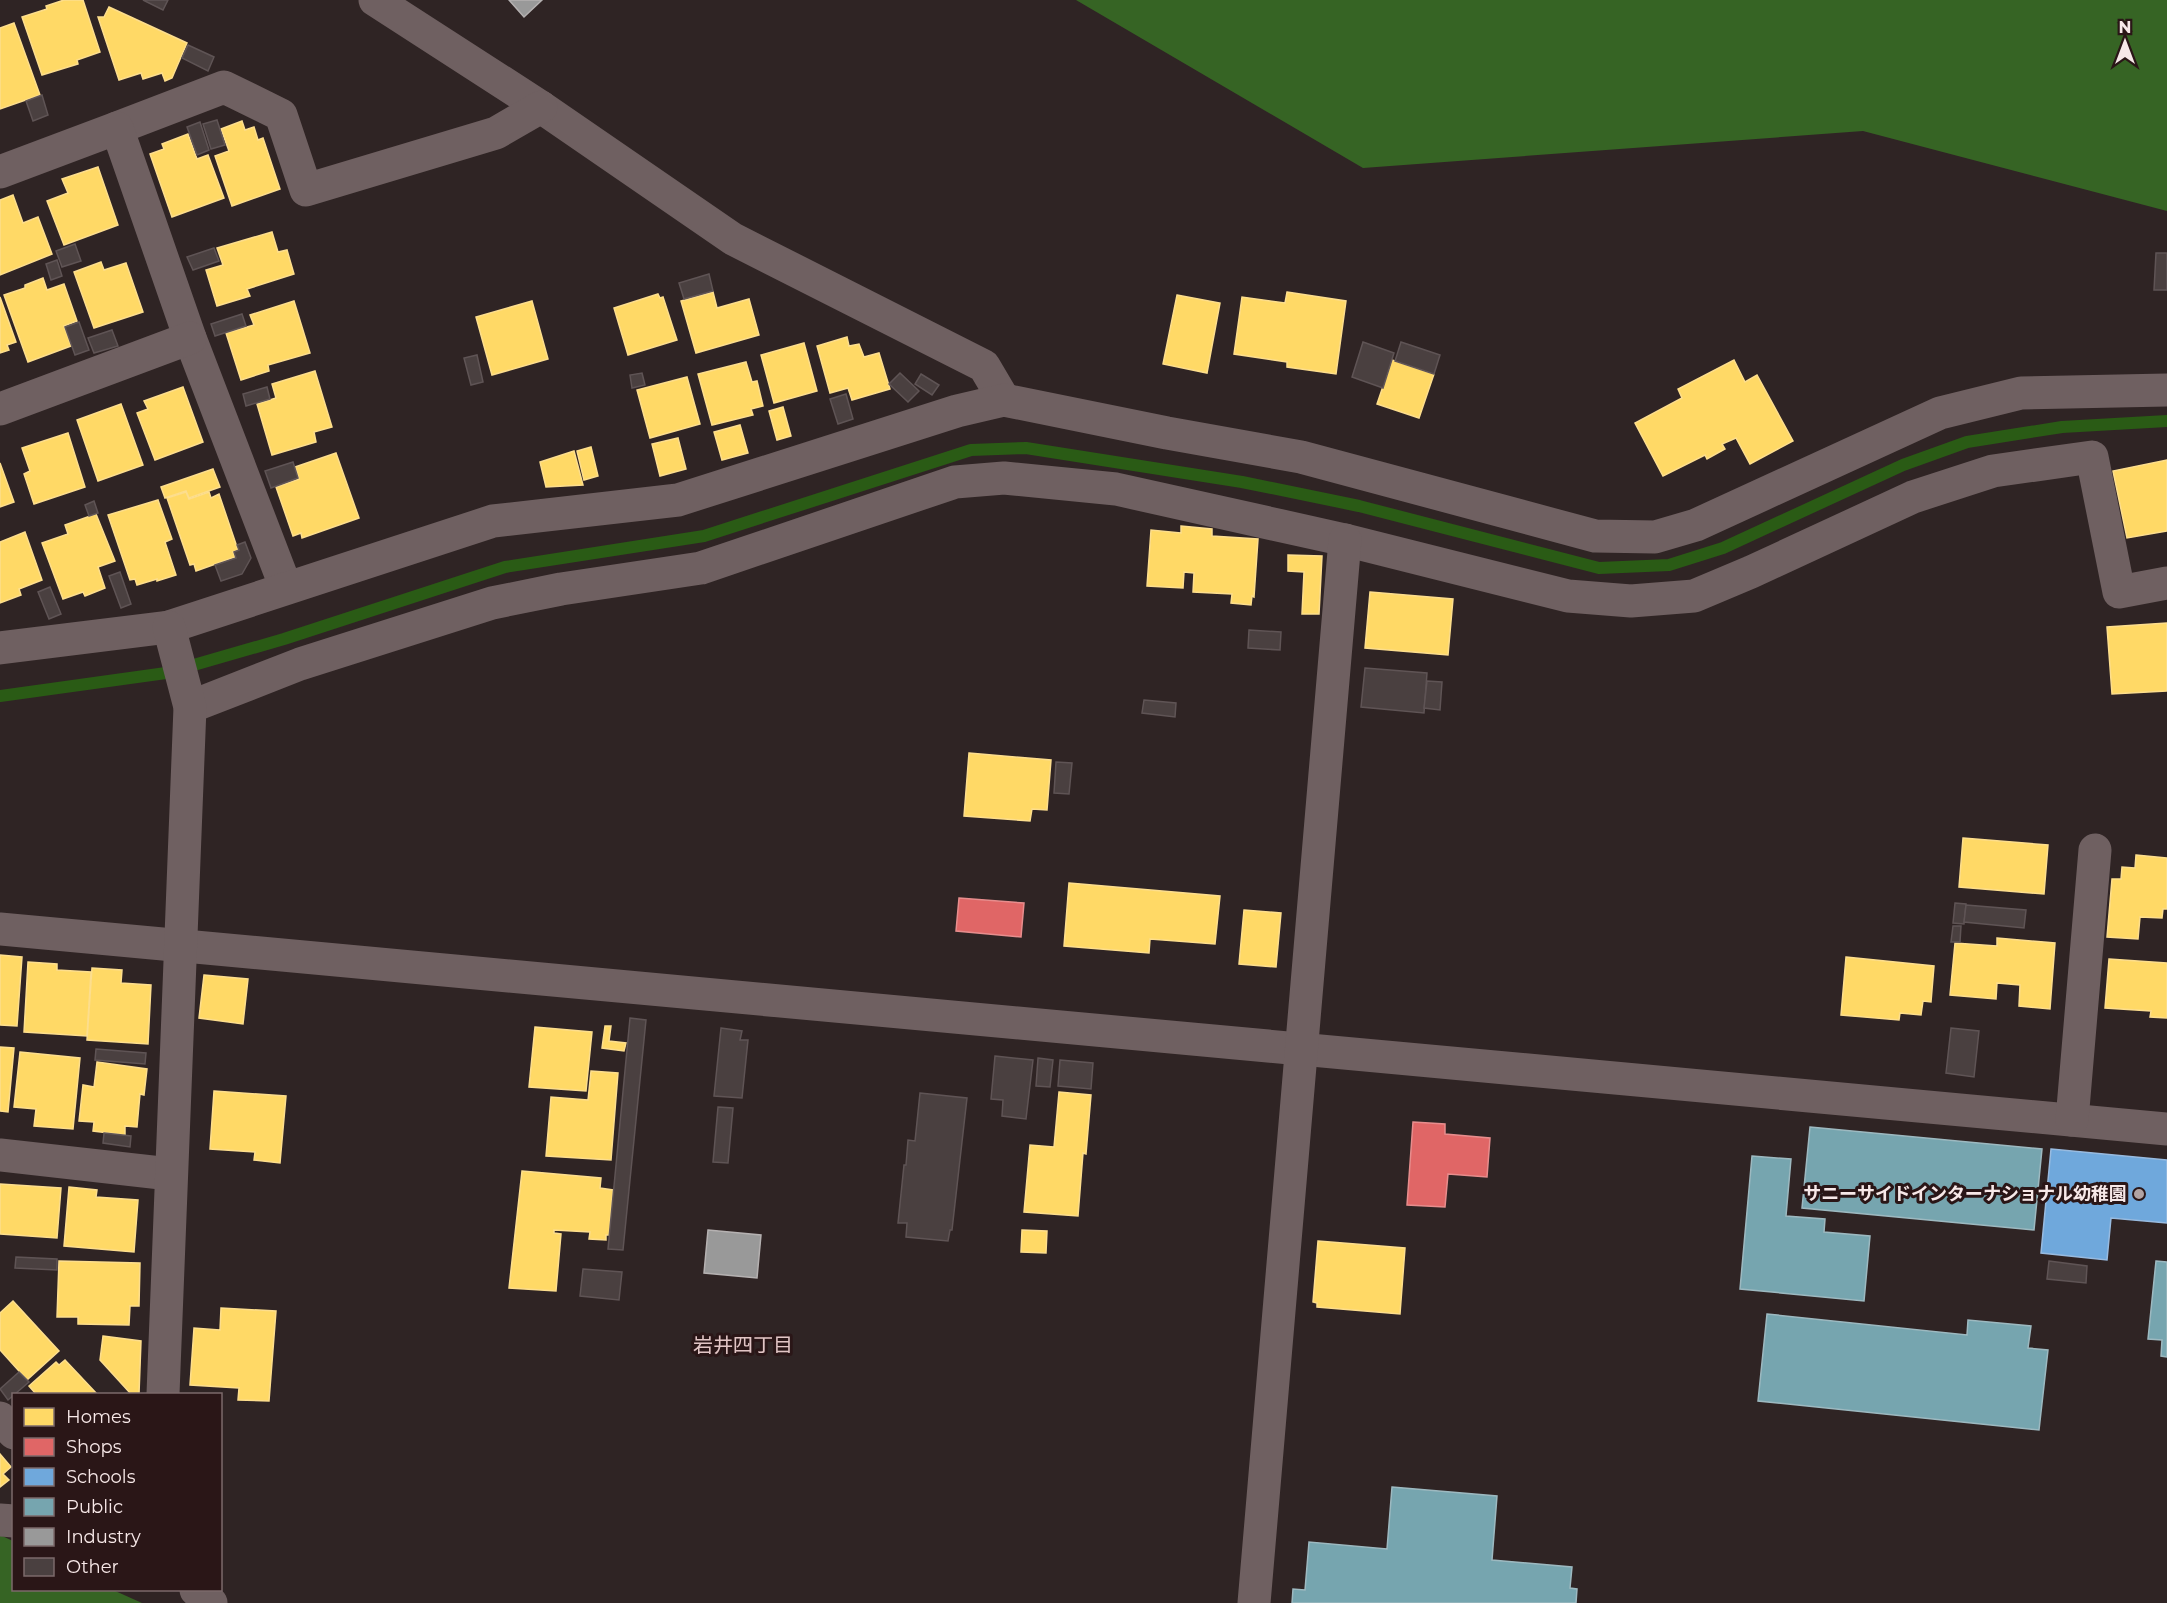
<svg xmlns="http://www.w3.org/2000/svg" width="2167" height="1603" viewBox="0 0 2167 1603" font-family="Montserrat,'Noto Sans JP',sans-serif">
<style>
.forest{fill:#366424}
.homes{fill:#ffd966;stroke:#fdde8d;stroke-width:1.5}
.shops{fill:#e06666;stroke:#e78d8d;stroke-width:1.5}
.schools{fill:#6fa8dc;stroke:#98bbe0;stroke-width:1.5}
.public{fill:#76a5af;stroke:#9db9c0;stroke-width:1.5}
.industry{fill:#999;stroke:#b5b1b1;stroke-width:1.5}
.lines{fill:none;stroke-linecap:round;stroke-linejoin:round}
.stream{stroke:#2a5b15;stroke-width:12}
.building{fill:#4a4040;stroke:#5f5455;stroke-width:1.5}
.minor{stroke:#6f6061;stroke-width:33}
.poi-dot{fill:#b1a3a3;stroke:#2a1617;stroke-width:2}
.labels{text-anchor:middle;stroke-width:6;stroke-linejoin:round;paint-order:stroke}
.poi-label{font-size:18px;font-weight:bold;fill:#f7e8e8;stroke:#2a1617;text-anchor:end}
.neighbourhood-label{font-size:20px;fill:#e1c5c5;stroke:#2a1617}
</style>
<rect width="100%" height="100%" fill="#2f2424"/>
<!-- forest -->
<g class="forest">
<path d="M1076,0H2167V211L1863,131L1363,168Z"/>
<path d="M0,1535L13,1541L14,1590H113L142,1603H0Z"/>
</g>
<!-- homes -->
<g class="homes">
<path d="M64,0H83L100,52L77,60L78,64L42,75L22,17L47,9L46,6Z"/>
<path d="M109,7L187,43L172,78L165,81L162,73L143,79L141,73L119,80L98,17H104Z"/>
<path d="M14,23L40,95L0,109V28Z"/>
<path d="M242,121L245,130L254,127L258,140L263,138L280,189L232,206L215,156L229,151L221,129Z"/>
<path d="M188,134L197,159L208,155L224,198L172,217L150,154L164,149L162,144Z"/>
<path d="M98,167L118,225L64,245L47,201L68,193L62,179Z"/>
<path d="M13,195L23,223L38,217L52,254L0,275V200Z"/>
<path d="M272,232L278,252L287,250L294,274L247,289L250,296L217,306L206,270L223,265L217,248Z"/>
<path d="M101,262L104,270L126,263L143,312L94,328L74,272Z"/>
<path d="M43,278L47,290L64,284L77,321L64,326L71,346L28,362L4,295L25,288V285Z"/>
<path d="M713,292L717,308L749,299L759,335L696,353L681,301Z"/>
<path d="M1287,292L1346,301L1336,374L1287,367V362L1234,354L1242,297L1285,303Z"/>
<path d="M658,294L660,298L663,297L677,340L628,355L614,308Z"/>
<path d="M1177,295L1220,303L1207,373L1163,364Z"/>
<path d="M0,297L16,342L7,345L9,350L0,353Z"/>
<path d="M294,301L310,353L268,365L269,371L241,380L226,333L254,325L250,315Z"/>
<path d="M532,301L548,359L492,375L476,317Z"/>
<path d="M847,337L849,346L859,344L864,357L879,353L890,389L852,400L848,388L830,393L817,346Z"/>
<path d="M804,343L817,391L774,403L761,355Z"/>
<path d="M1392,360L1434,374L1419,418L1377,404Z"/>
<path d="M1734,360L1745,382L1757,375L1793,441L1750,464L1736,438L1722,444L1725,449L1707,459L1705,455L1663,476L1635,423L1682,398L1678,389Z"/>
<path d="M746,362L752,382L757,381L763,406L751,409L753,415L712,425L698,374Z"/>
<path d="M315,371L332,427L314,432L316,442L272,455L257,404L276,398L272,384Z"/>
<path d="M687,377L700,424L650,438L637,390Z"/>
<path d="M183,387L203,442L155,460L137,413L148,409L144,401Z"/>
<path d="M121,404L143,465L98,481L77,420Z"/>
<path d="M783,407L791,436L777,440L769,411Z"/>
<path d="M740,425L748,453L722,460L714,432Z"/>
<path d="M68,433L85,487L34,504L24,474L30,471L22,448Z"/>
<path d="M678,438L686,469L660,476L652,444Z"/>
<path d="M591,447L598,476L584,480L577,451Z"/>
<path d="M574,451L583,485L546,487L540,462Z"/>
<path d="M336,453L359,518L302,538L301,533L293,536L276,487L299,479L295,467Z"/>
<path d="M2167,460V531L2127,538L2113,471Z"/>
<path d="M0,463L14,502L0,507Z"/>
<path d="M213,469L220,487L189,498L186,491L165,498L161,487Z"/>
<path d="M186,492L189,499L209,492L211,498L219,494L238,550L233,552L235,557L196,571L194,564L190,565L167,498Z"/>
<path d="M158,500L172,539L165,542L176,575L157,581V579L137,585L135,579L130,580L108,515Z"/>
<path d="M96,514L115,561L98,567L105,588L85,596L83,592L63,599L42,543L68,534L65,525Z"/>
<path d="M1181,526L1212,529V536L1258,539L1254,597L1252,596L1251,605L1231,603L1232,594L1193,592L1194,573L1184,572L1183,588L1147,586L1151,530L1181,533Z"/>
<path d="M25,532L42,580L19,589L21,595L0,603V542Z"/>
<path d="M1288,555L1322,556L1319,614H1302L1304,572L1288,571Z"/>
<path d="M1370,592L1453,599L1448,655L1365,648Z"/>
<path d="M2167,623V691L2112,694L2107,627Z"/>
<path d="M969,753L1051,760L1047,810L1032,809L1030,821L964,816Z"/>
<path d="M1963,838L2048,845L2044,894L1959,887Z"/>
<path d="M2136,855L2167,858V909H2163L2162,918L2140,917L2138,939L2107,937L2112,879H2121L2122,867L2135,868Z"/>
<path d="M1069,883L1220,896L1215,944L1150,939L1149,953L1064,946Z"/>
<path d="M1244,910L1281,913L1276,967L1239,964Z"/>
<path d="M1997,938L2055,943L2050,1009L2019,1006L2020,985L1997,983L1996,999L1950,995L1955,943L1997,946Z"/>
<path d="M0,955L22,957L17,1026L0,1025Z"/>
<path d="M1846,957L1934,966L1931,1002L1923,1001L1921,1015L1900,1013L1899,1020L1841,1015Z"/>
<path d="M2109,959L2167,963V1018L2150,1017L2151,1011L2105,1008Z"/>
<path d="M28,962L57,964V970L91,972L87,1036L24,1032Z"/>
<path d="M92,968L122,970L121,983L151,985L148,1044L87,1040Z"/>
<path d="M204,975L248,979L243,1024L199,1018Z"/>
<path d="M605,1026H611L609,1041L626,1043L624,1051L602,1048Z"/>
<path d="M535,1027L592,1032L586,1091L529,1087Z"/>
<path d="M0,1047L14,1048L8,1112L0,1111Z"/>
<path d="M20,1052L80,1058L73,1129L34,1126L36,1109L14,1107Z"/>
<path d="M97,1062L147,1069L144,1095L140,1094L137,1127L125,1126V1135L93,1131L94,1122L79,1121L83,1085L94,1087Z"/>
<path d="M591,1071L618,1073L611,1160L546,1156L551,1097L588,1100Z"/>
<path d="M214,1091L286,1096L280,1163L254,1160L255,1152L210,1149Z"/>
<path d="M1059,1092L1091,1095L1086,1154L1083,1153L1078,1216L1024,1212L1030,1145L1054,1147Z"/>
<path d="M522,1171L601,1178L600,1188L613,1190L609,1235H606V1240L589,1239L590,1232L554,1230V1233L561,1234L556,1291L509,1288Z"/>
<path d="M0,1184L61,1188L57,1238L0,1234Z"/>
<path d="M69,1187L97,1190L96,1197L138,1200L134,1252L64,1246Z"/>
<path d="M1022,1230L1047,1231L1046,1253L1021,1252Z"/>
<path d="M1318,1241L1405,1248L1400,1314L1317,1307V1303L1313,1302Z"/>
<path d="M59,1261L140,1263L139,1306H130L129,1325L78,1324V1317H57Z"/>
<path d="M13,1301L59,1351L27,1380L0,1350V1313Z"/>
<path d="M221,1308L276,1311L269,1401L238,1400L239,1388L190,1385L194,1328L220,1330Z"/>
<path d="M103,1336L141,1341L139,1394H131L100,1360Z"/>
<path d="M65,1360L97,1394H36L29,1386L56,1362L59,1365Z"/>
<path d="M0,1454L11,1467L3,1474L9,1480L0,1487Z"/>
</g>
<!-- shops -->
<g class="shops">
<path d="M959,898L1024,903L1021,937L956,931Z"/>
<path d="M1413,1122L1445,1124V1134L1490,1138L1487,1177L1448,1174L1445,1207L1407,1205Z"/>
</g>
<!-- schools -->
<path class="schools" d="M2051,1149L2167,1160V1223L2111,1218L2107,1260L2041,1253Z"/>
<!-- public -->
<g class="public">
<path d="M1810,1127L2042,1149L2034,1230L1802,1208Z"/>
<path d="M1752,1156L1791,1159L1786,1216L1825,1219L1824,1232L1870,1236L1864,1301L1740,1289Z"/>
<path d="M2156,1261L2167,1262V1357L2161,1356L2162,1340L2148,1339Z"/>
<path d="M1767,1314L1967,1335L1968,1320L2031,1326L2028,1348L2048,1350L2039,1430L1758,1401Z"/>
<path d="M1392,1487L1497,1496L1492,1560L1572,1567L1570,1588L1577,1589L1576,1603H1292L1293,1589L1305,1590L1309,1542L1387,1549Z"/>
</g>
<!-- industry -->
<g class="industry">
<path d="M509,0H542L524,17Z"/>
<path d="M708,1230L761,1235L757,1278L704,1273Z"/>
</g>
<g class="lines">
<!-- stream -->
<path class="stream" d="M0,696L166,673L284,639L505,567L704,536L971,450L1026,448L1242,482L1359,506L1599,568L1669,565L1723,548L1903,465L1967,442L2062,427L2167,421"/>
</g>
<!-- building -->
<g class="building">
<path d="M143,0H168L163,10Z"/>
<path d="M188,45L214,57L208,71L182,58Z"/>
<path d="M42,95L48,115L33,121L26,101Z"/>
<path d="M217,120L225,145L211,149L203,124Z"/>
<path d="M200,122L209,150L197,155L187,127Z"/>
<path d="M75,244L81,261L62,267L56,251Z"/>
<path d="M214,248L219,261L193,270L187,257Z"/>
<path d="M2156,253H2167V290H2154Z"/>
<path d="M57,260L62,276L51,280L46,264Z"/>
<path d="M709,274L713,291L684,299L679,283Z"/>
<path d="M242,314L246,326L215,336L211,324Z"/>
<path d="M79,322L89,350L75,355L65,327Z"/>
<path d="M112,330L118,346L94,353L88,338Z"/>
<path d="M1363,342L1394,353L1383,388L1352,377Z"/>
<path d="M1401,342L1440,355L1434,374L1395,361Z"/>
<path d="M477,355L483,382L471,385L464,358Z"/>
<path d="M642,373L645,385L632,388L630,375Z"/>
<path d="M900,373L919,391L908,402L889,384Z"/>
<path d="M921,374L939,385L932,395L915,384Z"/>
<path d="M267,387L270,399L246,406L243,394Z"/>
<path d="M846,394L853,419L838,424L830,399Z"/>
<path d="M293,462L298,478L271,488L265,471Z"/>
<path d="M94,501L98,513L89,516L85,505Z"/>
<path d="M245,542L251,558L242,574L221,581L215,565L236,558L234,552L239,550L237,545Z"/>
<path d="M120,572L131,604L121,608L109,576Z"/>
<path d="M50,587L61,614L49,619L38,592Z"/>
<path d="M1249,630L1281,632L1280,650L1248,648Z"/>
<path d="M1365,668L1427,673L1424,713L1361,707Z"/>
<path d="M1427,681L1442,682L1440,710L1424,708Z"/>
<path d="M1144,700L1176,703L1175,717L1142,713Z"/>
<path d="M1056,762L1072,763L1069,794L1054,793Z"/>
<path d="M1955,903L1966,904L1964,924L1953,923Z"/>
<path d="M1966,905L2026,910L2024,928L1964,922Z"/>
<path d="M1953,926H1961L1960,942H1951Z"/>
<path d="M630,1018L646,1020L623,1250L608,1249Z"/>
<path d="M721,1028L742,1031L740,1040H748L742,1098L714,1096Z"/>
<path d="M1951,1028L1979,1031L1974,1077L1946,1073Z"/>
<path d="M96,1049L146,1053L145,1064L95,1060Z"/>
<path d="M995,1056L1033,1060L1026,1119L1002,1116L1003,1100L991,1099Z"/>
<path d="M1038,1058L1053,1060L1050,1087L1036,1086Z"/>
<path d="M1060,1060L1093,1063L1091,1089L1058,1086Z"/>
<path d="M920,1093L967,1098L952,1230H950L948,1241L906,1237L907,1223H898L904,1165H906L908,1140L915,1141Z"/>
<path d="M718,1107L733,1108L728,1163L713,1162Z"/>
<path d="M104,1133L131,1136L130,1147L103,1143Z"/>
<path d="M16,1257L57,1259V1270L15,1268Z"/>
<path d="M2049,1261L2087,1266L2086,1283L2047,1279Z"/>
<path d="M583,1269L622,1272L619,1300L580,1296Z"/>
<path d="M19,1372L29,1382L8,1400L0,1389Z"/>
</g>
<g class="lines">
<!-- minor -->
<g class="minor">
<path d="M375,0L541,107L733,239L984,366L1004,400"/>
<path d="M117,128L224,87L281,115L306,190L496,133L541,107"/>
<path d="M0,172L117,128L190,338L286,588"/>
<path d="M0,409L190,338"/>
<path d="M0,648L169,627L493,521L678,500L957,411L1004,400L1167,433L1301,457L1595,536L1655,537L1696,525L1940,413L2021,393L2167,390"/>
<path d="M190,707L300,664L492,603L561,589L701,568L955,482L1004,478L1116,489L1345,540L1568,596L1631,601L1694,596L1751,572L1913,497L1993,471L2092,457L2119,592L2167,583"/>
<path d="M0,929L2167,1129"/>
<path d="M2072,1120L2095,850"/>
<path d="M0,1155L170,1174"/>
<path d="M163,1394L190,707L169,627"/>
<path d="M0,1418L14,1433"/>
<path d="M0,1520L14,1521"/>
<path d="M196,1590L211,1603"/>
<path d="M1254,1603L1345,540"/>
</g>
</g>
<!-- markers -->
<circle class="poi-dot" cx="2139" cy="1194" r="6"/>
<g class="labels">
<!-- poi labels -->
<g class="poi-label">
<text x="2127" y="1200">サニーサイドインターナショナル幼稚園</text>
</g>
<!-- neighbourhood labels -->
<g class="neighbourhood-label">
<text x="743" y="1352">岩井四丁目</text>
</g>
</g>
<!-- legend -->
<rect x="12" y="1393" width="210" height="198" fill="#2a1617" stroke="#7c6a6b" stroke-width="1.5"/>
<rect x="24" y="1408" width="30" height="18" fill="#ffd966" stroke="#7c6a6b" stroke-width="1.5"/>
<text x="66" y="1423" font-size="18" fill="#f7e8e8">Homes</text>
<rect x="24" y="1438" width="30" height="18" fill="#e06666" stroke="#7c6a6b" stroke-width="1.5"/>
<text x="66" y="1453" font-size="18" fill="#f7e8e8">Shops</text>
<rect x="24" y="1468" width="30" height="18" fill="#6fa8dc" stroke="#7c6a6b" stroke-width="1.5"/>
<text x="66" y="1483" font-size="18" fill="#f7e8e8">Schools</text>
<rect x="24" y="1498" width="30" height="18" fill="#76a5af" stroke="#7c6a6b" stroke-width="1.5"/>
<text x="66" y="1513" font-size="18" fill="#f7e8e8">Public</text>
<rect x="24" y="1528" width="30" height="18" fill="#999999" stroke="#7c6a6b" stroke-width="1.5"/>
<text x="66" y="1543" font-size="18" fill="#f7e8e8">Industry</text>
<rect x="24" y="1558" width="30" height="18" fill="#4a4040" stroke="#7c6a6b" stroke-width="1.5"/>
<text x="66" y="1573" font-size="18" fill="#f7e8e8">Other</text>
<!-- north arrow -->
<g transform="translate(2125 42)" stroke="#2a1617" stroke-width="4.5" paint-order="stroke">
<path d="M0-4.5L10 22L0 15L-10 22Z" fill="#f7e8e8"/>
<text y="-9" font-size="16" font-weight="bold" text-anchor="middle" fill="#f7e8e8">N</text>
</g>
</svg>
